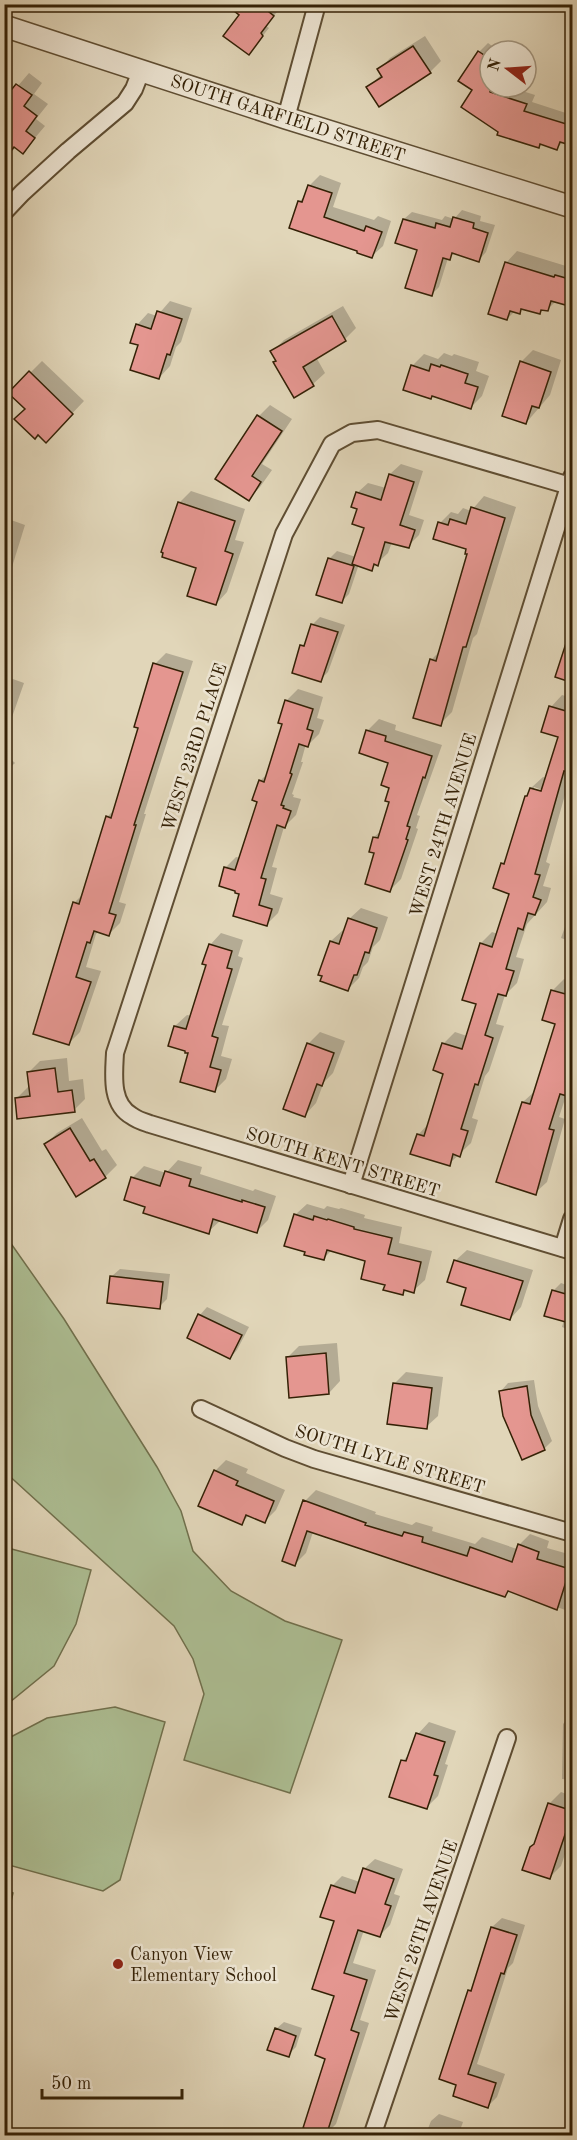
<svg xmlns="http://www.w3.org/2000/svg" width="577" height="2140" viewBox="0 0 577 2140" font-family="'Old Standard TT',serif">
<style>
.green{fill:#adbf94;stroke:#70704d;stroke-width:1.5}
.shadow{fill:#0003;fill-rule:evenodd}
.building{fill:#e49690;stroke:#342106;stroke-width:1.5}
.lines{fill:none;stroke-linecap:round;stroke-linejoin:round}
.minor-casing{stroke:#5f4e33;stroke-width:20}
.tertiary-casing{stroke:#5f4e33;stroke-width:24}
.minor{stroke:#ece4d2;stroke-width:16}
.tertiary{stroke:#ece4d2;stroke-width:21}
.poi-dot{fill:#8f2418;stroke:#ece4d2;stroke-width:2}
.labels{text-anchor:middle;stroke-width:5;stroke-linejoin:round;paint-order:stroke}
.street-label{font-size:18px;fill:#342106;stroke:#ece4d2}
.poi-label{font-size:18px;fill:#342106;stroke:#ece4d2;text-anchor:start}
</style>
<rect width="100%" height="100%" fill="#e1d6b9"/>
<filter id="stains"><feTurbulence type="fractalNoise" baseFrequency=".00333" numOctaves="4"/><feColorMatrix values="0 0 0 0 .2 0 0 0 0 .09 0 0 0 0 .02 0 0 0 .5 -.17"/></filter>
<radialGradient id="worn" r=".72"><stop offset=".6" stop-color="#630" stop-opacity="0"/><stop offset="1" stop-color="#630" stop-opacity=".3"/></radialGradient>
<!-- green -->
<g class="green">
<path d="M5,1235L64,1319L157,1467L181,1511L193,1551L231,1591L285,1621L342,1640L290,1793L184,1760L204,1694L193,1659L174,1626L5,1472Z"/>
<path d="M4,1547L91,1570L76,1624L54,1666L10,1702H5Z"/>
<path d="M115,1707L165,1722L120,1880L103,1891L5,1864V1740L47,1718Z"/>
<path d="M5,1890L13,1893L5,1928L4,1890Z"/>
</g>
<!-- shadow -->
<g class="shadow">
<path d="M241,4H275L280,8L266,26L269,28L249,53Z"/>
<path d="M425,36L441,61L430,72L368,87L382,74L379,70L390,58Z"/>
<path d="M488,43L499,51H490V87H510L535,95L532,102L572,115V144L564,141L557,148L541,143L538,146L500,131L474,89L479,52Z"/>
<path d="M29,73L42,83L34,94L48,104L36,119L45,126L23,152L16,147L4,160L5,101Z"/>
<path d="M320,175L341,183L333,207L374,220L378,216L391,221L383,246L372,256L359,250L299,202L307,194L309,186Z"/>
<path d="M462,210L481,216L480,221L495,225L486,252L479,260L455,253L448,258L439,287L432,294L419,249L404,219L412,212L442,220L445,216L454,219Z"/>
<path d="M517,251L566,266L568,264L572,266V301L569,305L556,301L547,310L544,309L540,313L524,308L519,312L515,311L507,319L506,263Z"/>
<path d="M170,301L192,308L181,342L176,347L170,366L159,378L140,345L137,325L148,313L157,316Z"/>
<path d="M343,306L356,328L345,339L316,357L325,373L313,384L294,396L272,352L284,340Z"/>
<path d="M533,350L561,360L550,395L526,423L521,362Z"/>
<path d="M444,353L452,356L454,354L479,362L476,371L489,376L482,396L471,407L412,366L424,354L438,359Z"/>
<path d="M42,361L84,401L46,441L27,409L10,393Z"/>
<path d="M270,405L292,419L262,464L272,470L260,487L249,499L259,416Z"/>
<path d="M401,464L423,471L409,515L424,520L419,535L408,546L392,542L388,553L371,569L359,564L349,594L342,601L318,594L330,558L337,551L356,557L366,528L359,509L357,493L368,483L386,488L390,474Z"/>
<path d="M191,491L245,509L235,540L244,542L227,592L216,604L198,567L179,503Z"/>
<path d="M484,496L516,507L477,634L473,638L452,712L440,724L431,660L440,651L468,553V548L440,523L451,512L458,514L463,508L471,511Z"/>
<path d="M11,520L25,525L12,567L4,575V527Z"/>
<path d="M320,617L345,625L328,672L320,680L302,646L307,641L312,625Z"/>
<path d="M166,653L193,661L144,814H146L119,902L126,904L120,923L109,934L99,931L96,934L86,967L101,971L80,1032L69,1043L74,903L83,894L107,817L115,809L140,727L155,664Z"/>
<path d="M4,673L11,675L10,678L24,683L5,737L8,738L4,749Z"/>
<path d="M298,689L323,697L317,718L324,720L319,734L308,745L306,744L301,762H303L292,794L294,795L293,797L301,799L296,815L284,827L272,867L277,868L270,894L283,898L278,913L267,924L241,893L225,868L236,857L241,858L259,801L260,781L268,773L284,723L286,701Z"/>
<path d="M562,695L572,698V770L546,862L550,864L543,886L551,888L547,902L527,924L516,957L524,959L517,983L505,995L496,1024L504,1026L489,1071L485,1076L472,1118L478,1120L471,1143L449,1164L418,1135L430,1122L445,1073L443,1044L455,1032L467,1036L478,1003L481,943L492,932L498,934L511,893L502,864L507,859L526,797L531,788L543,777L546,778L560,736L551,707ZM534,787L548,792L534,791Z"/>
<path d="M379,719L396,725L395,730L442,745L417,815L420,816L416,828L418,829L401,879L390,890L375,852L374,837L382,830L391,801L390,762L367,731Z"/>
<path d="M4,753L15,763L4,773Z"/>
<path d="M361,908L388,917L380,940L373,947L368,962L363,967L359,978L348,989L320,974L331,941L343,930L345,931L349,919Z"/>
<path d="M572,917V942L561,938L566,924Z"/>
<path d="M221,933L243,940L238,956L243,958L222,1025L229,1026L221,1056L232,1059L226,1079L215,1090L175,1026L187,1015L192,1016L208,964L210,945Z"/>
<path d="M564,979L572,982V1088L567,1093L559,1117L565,1119L547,1182L535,1193L523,1102L535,1091L557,1023L552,991Z"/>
<path d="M320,1032L345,1041L333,1073L324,1082L316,1103L305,1115L308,1044Z"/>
<path d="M67,1058L69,1081L83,1079L85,1099L74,1110L16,1099L28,1087H31L29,1072L40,1061Z"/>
<path d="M82,1118L102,1151L106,1149L117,1165L105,1177L46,1144L57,1133Z"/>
<path d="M178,1160L202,1167L200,1174L253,1191L255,1189L276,1196L268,1220L257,1231L221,1220L208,1232L147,1206L132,1178L144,1166L166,1173Z"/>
<path d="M307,1204L324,1209L327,1206L339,1209L341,1208L365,1215L364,1218L402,1227L399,1243L432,1251L425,1280L413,1291L406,1289L402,1294L386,1284L367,1260L332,1250L324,1258L295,1215Z"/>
<path d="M467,1250L533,1270L521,1307L510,1319L468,1287L455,1261Z"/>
<path d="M120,1269L170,1274L167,1299L159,1307L112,1276Z"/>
<path d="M561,1283L572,1287V1331L562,1327L564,1320L553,1291Z"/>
<path d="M207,1307L249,1327L237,1350L230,1358L189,1338L200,1315Z"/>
<path d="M337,1343L340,1381L329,1393L287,1358L299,1346Z"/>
<path d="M406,1372L443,1377L438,1416L426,1427L394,1384Z"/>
<path d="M534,1380L538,1406L552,1441L544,1449L501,1391L508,1383Z"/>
<path d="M226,1460L248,1469L246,1473L285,1490L276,1510L265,1521L249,1515L242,1523L215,1471Z"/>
<path d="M316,1490L376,1512L375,1514L412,1525L416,1522L433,1527L432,1531L475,1544L482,1537L517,1549L519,1545L530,1534L549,1541L547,1548L572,1555V1582L570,1591L572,1590V1632L568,1611L510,1590L505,1595L313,1532L306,1553L295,1564L305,1501Z"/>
<path d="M572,1714V1780L562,1779L563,1724Z"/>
<path d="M429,1722L456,1731L445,1764L448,1765L438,1796L426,1808L403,1761L411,1752L418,1734Z"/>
<path d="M561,1792L572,1796V1833L561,1866L550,1877L537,1842L549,1804Z"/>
<path d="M375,1859L403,1869L394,1894L400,1896L390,1925L380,1935L364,1930L353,1963L376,1970L360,2020L369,2023L336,2124L326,2134L322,2133L321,2136H301L327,2058L336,1995V1921L332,1886L342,1876L360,1882L364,1869Z"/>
<path d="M502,1918L525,1925L513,1963L508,1968L477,2064L505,2074L497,2097L488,2106L455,2095L469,1991L474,1986L492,1927Z"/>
<path d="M284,2022L302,2028L296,2047L288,2055L276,2029Z"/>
<path d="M572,2039V2053L568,2052Z"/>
<path d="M439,2114L463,2122L458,2136H425L431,2121Z"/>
</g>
<!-- building -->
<g class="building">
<path d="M225,4H259L274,16L261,33L263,36L249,55L223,36L239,15Z"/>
<path d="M413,46L431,73L379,107L366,87L382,77L377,69Z"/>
<path d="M478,51L490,59V92L527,104L524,111L573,126V146L560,142L557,150L540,144L539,148L497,135L498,132L461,107L472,90L458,81Z"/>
<path d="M16,84L32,95L24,106L37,116L26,131L35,138L23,154L14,147L4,160V99Z"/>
<path d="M308,185L332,193L324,217L364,231L366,226L382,232L372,258L357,253V251L289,228L298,201L302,202Z"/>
<path d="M453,217L474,223L473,228L488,233L479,262L452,253L450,260L443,258L432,296L405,288L417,250L395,243L403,219L435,228L436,223L450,227Z"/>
<path d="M505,262L554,277L555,275L573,280V296L569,306L551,301L548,311L541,310L540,314L521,309L520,314L510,311L507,320L488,314Z"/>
<path d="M157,311L182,319L170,355L167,354L159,379L130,370L138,345L130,343L136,324L151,329Z"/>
<path d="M332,316L346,341L303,367L314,386L294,398L273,362L276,361L270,351Z"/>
<path d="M520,361L551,372L539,408L532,406L526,424L502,416Z"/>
<path d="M431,364L440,367L441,365L468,374L465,383L478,387L471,409L432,396L431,399L403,390L411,365L429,371Z"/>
<path d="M29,371L73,414L46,443L38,435L35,439L14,419L25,409L8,393Z"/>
<path d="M257,415L282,431L252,476L261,482L249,501L215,479Z"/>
<path d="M389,474L414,482L400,525L415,530L409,548L385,542L378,566L374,564L372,571L352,564L364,528L352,524L357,509L351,507L356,492L381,500Z"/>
<path d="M178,502L235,521L225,551L233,554L216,605L187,596L196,568L162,557L163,553L161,552Z"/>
<path d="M471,507L505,518L466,647H463L441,726L413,718L430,659L436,661L467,554H465L466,549L433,539L438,522L448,525L450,519L466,524Z"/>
<path d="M328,558L354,566L342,603L316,595Z"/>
<path d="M311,624L338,632L321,682L292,673L300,645L304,646Z"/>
<path d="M569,634H573V683L555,677Z"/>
<path d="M153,663L183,672L134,825H136L109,913L116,915L109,936L94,931L90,943L87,942L76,977L91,982L69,1045L33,1034L73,902L79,904L106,816L111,818L138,728L134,727Z"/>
<path d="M285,700L313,709L307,729L313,731L308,747L299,744L290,773L292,774L281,805L284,806L283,808L291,811L285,828L277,825L261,878L266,879L259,905L272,909L267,926L233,916L239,894L235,893V891L219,886L224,867L235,870L257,802L252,800L259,780L264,782L282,724L278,723Z"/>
<path d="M569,701L573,702V773L564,771L535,874L540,875L533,897L541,900L535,915L528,913L523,930L518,928L506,969L514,971L506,996L498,994L485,1035L493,1038L478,1085L475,1084L461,1129L468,1131L460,1157L453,1154L450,1166L410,1154L417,1134L424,1136L443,1074L433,1070L442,1043L462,1049L476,1004L462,1000L480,943L492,947L509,894L493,888L501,863L504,864L525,796H527L530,788L541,791L558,737L541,732L549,706L566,711Z"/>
<path d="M366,730L386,736L385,741L432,756L425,778L423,777L407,826L410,827L406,839L408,840L390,892L365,884L374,853L369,852L373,837L378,838L389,802L385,801L389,788L381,785L388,763L359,753Z"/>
<path d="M348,918L377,928L369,953L365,952L357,975H354L348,991L320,981L322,976L318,975L330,941L339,944Z"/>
<path d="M209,944L232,951L227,968L232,969L212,1036L218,1038L210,1067L221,1070L215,1092L180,1082L188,1053H185V1051L168,1046L174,1026L186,1029L206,965L202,964Z"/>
<path d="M551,990L573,996V1077L567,1096L560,1094L549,1129L554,1130L536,1195L496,1182L522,1102L530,1104L555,1024L542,1020Z"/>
<path d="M307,1043L334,1053L322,1086L317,1084L305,1117L283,1109Z"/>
<path d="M55,1068L58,1092L72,1090L75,1112L17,1119L15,1098L30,1096L27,1072Z"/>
<path d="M70,1128L90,1161L94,1159L106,1178L76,1197L44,1144Z"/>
<path d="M165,1171L191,1179L189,1186L242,1202V1200L265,1207L257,1233L213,1219L209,1234L143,1213L145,1207L124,1200L131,1177L160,1186Z"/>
<path d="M294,1214L313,1220L314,1216L327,1220L328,1219L354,1227V1229L392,1238L388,1254L421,1262L414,1293L404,1290L403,1295L383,1290L385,1285L361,1279L365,1261L327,1250L324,1260L304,1255L305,1252L284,1246Z"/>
<path d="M454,1260L523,1281L510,1320L461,1305L466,1288L447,1282Z"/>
<path d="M110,1276L163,1282L160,1309L107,1303Z"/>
<path d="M552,1290L573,1296V1324L544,1316Z"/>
<path d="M198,1314L242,1335L230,1359L187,1338Z"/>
<path d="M326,1353L329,1394L289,1398L286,1357Z"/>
<path d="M393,1383L432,1388L427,1429L387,1424Z"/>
<path d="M527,1386L531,1415L545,1450L522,1460L503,1416L499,1391Z"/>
<path d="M214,1470L238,1481L236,1485L274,1501L265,1523L246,1515L242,1525L198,1506Z"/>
<path d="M303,1500L366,1523L365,1525L402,1536L404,1532L423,1537L422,1542L467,1556L470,1547L512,1562L518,1544L539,1552L537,1559L570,1569L557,1610L508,1591L505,1597L307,1531L295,1566L282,1561Z"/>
<path d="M416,1733L445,1742L434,1775L438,1776L427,1809L389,1797L401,1760L406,1761Z"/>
<path d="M548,1803L573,1811L550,1879L522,1870L530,1847L534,1844Z"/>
<path d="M363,1868L394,1879L385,1904L391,1906L380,1937L358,1930L344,1973L367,1980L351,2030L359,2033L326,2136L303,2128L325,2059L315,2055L334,1996L312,1989L334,1921L320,1917L331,1885L355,1893Z"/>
<path d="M491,1927L517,1935L504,1974L501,1973L468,2074L496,2083L488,2108L453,2096L456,2085L439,2079L468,1990L471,1991Z"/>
<path d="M275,2028L296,2036L289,2057L267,2050Z"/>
</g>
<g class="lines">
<!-- minor casing -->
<g class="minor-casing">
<g id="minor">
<path d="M286,118L317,4"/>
<path d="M4,212L22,193L68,151L125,103L134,89L141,71"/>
<path d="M570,486L378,430L352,433L332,444L284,534L115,1053C114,1074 110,1104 132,1116C137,1120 144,1122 150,1124L572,1251"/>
<path d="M351,1185L572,477"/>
<path d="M563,1248L572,1219"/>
<path d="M201,1409L285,1448L314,1459L572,1533"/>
<path d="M372,2136L507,1738"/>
</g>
</g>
<!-- tertiary casing -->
<g class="tertiary-casing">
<path id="tertiary" d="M4,26L286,118L572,207"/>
</g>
<!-- minor -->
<use href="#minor" class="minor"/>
<!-- tertiary -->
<use href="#tertiary" class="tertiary"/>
</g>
<!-- markers -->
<circle class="poi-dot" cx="118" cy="1964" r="6"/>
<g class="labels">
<!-- street labels -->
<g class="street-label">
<text transform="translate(288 118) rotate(18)" y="6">SOUTH GARFIELD STREET</text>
<text transform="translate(194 747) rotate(-72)" y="6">WEST 23RD PLACE</text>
<text transform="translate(443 825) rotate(-73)" y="6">WEST 24TH AVENUE</text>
<text transform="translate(343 1162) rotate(17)" y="6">SOUTH KENT STREET</text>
<text transform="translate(390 1459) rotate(17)" y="6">SOUTH LYLE STREET</text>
<text transform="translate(421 1931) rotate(-71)" y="6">WEST 26TH AVENUE</text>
</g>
<!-- poi labels -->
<g class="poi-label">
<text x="130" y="1960">Canyon View<tspan x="130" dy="21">Elementary School</tspan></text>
</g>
</g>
<!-- margin -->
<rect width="577" height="2140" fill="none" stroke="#e1d6b9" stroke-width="24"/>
<rect x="6" y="6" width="565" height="2128" fill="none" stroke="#342106" stroke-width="3"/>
<rect x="12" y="12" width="553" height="2116" fill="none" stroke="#342106" stroke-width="1.5"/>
<!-- north arrow -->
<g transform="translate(508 69) rotate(287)"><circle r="28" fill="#ece4d2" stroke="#a29680" stroke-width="1.5"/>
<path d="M0-4.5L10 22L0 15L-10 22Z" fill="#8f2418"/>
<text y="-9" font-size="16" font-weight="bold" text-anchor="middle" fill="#342106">N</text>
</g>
<!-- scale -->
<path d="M42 2089v9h140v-9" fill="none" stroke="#342106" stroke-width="3"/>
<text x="51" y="2089" font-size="18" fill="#342106" stroke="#ece4d2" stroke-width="4.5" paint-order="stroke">50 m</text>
<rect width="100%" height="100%" filter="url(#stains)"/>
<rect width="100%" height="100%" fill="url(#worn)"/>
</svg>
